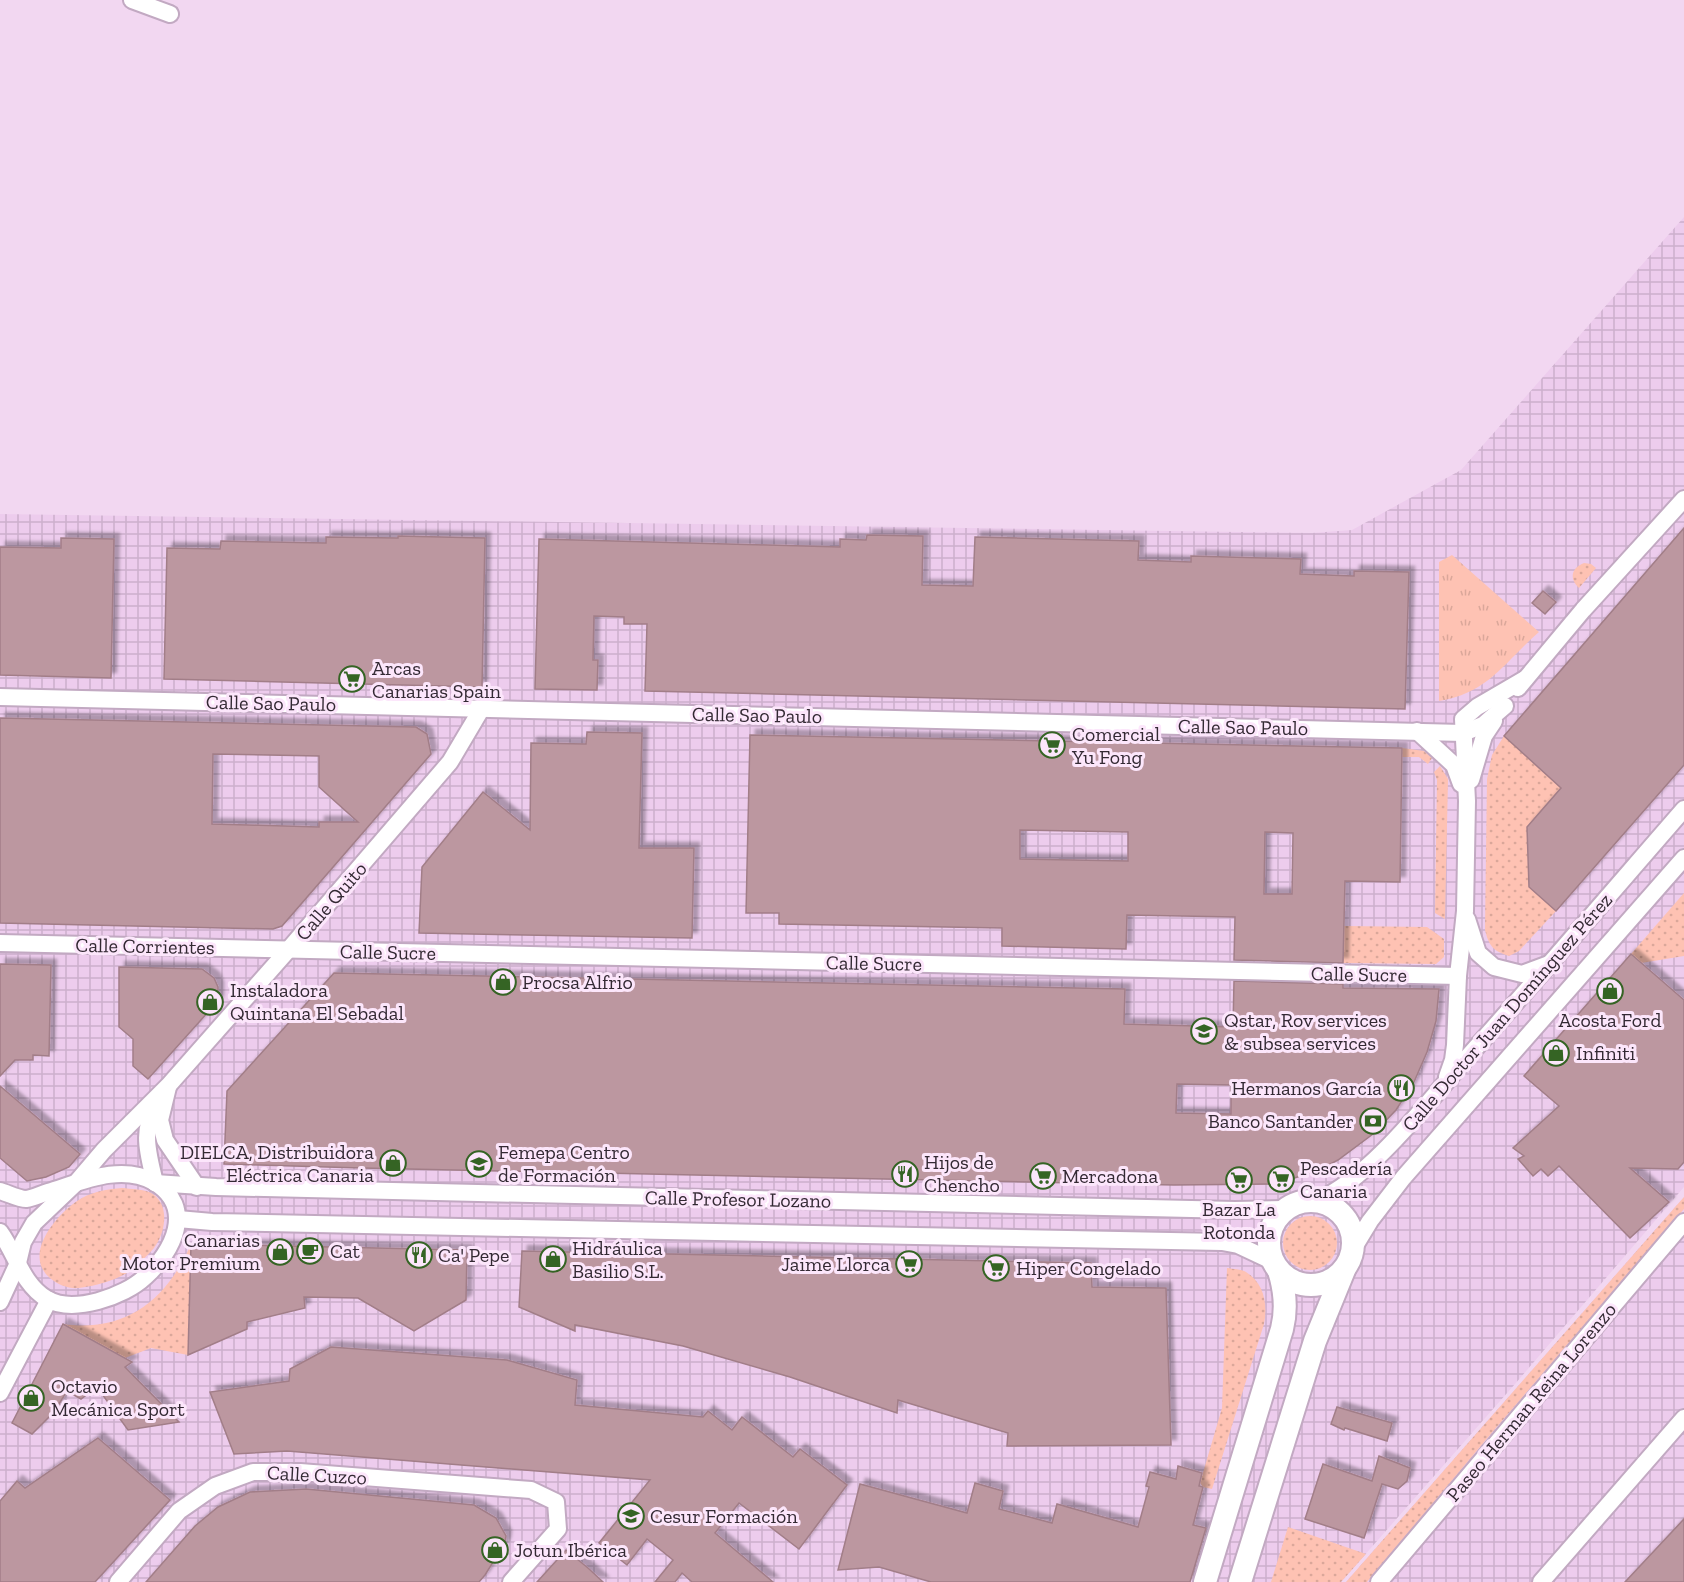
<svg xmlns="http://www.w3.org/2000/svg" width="1684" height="1582" viewBox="0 0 1684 1582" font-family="'Zilla Slab',serif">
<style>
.industrial{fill:url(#industrial-grid)}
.grass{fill:url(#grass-tufts)}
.park{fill:url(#park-dots)}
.building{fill:#bc97a0;stroke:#a27e88;stroke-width:1.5;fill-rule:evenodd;filter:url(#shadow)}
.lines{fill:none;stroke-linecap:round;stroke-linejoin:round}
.street-casing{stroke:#c2a9c2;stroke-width:20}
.secondary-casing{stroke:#c2a9c2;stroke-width:26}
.street{stroke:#fff;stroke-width:16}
.secondary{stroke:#fff;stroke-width:22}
.labels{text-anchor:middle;stroke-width:6;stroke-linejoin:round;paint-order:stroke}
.poi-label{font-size:20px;fill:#332933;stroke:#fce6fb;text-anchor:start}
.street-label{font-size:20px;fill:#332933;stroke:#fce6fb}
</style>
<defs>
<pattern id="industrial-grid" width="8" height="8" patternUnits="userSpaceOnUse" patternTransform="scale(1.5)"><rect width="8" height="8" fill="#edcced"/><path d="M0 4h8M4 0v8" fill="none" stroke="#ccafcc"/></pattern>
<pattern id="grass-tufts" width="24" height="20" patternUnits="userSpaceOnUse" patternTransform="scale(1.5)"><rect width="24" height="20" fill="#fec2b3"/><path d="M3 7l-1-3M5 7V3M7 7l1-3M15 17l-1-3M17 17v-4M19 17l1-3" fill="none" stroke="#daa79a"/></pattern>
<pattern id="park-dots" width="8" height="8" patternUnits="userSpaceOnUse" patternTransform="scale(1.5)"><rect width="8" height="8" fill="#fec2b3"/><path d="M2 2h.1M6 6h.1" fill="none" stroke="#daa79a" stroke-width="1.8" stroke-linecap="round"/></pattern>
<filter id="shadow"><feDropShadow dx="5.5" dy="-5.5" stdDeviation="1.5" flood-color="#0004"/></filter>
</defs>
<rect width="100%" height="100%" fill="#f2d7f1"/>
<!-- industrial -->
<g class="industrial">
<path d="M1684,217V1187L1515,1384L1341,1582H0V514L1312,533L1352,530L1461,470Z"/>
<path d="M1684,1197V1582H1346Z"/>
</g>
<!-- grass -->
<path class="grass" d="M1452,555L1539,632C1503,663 1490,692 1439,701V562Z"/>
<!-- park -->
<g class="park">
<path d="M1584,563L1591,564L1596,568L1579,588C1569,579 1571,568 1584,563Z"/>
<path d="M1504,736L1561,788L1527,827L1529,887L1556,911L1519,951L1509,956C1493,951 1489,946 1485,930L1487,779L1492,755Z"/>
<path d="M1402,748L1424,751L1432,758L1428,764L1419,757H1401Z"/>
<path d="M1440,766L1448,779L1445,919L1435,913L1437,780L1434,772Z"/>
<path d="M1684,893V956L1641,963L1631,954Z"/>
<path d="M1344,926L1427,927L1444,939V957L1436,964L1343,963Z"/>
<path d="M122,1188C131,1189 141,1189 149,1192C171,1202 166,1232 154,1248C147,1256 136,1267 127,1273C113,1281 95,1286 79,1288C69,1289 58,1285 50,1278C21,1254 59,1211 82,1198C95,1191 109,1189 122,1188Z"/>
<path d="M1684,1197V1209L1495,1429L1367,1582H1346Z"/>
<circle cx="1310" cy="1243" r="27"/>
<path d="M191,1244L188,1355L151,1348L125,1358L63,1324C125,1333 167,1300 191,1244Z"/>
<path d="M1227,1268C1233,1269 1241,1269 1246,1272C1264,1283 1268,1304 1264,1324L1212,1489L1203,1487L1200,1483L1222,1408Z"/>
<path d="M1288,1527L1366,1554L1341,1582H1271Z"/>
</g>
<!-- building -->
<g class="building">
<path d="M1684,528V765L1556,911L1529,887L1527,827L1561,788L1504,736Z"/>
<path d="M867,535L923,536L922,585L973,586L975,537L1139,541L1138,560L1191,562V556L1301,559L1300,574L1354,576V571L1409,572L1405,709L645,691L647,624H624V617L594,616L593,660H598L597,690L535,689L539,539L840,547V539L866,540Z"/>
<path d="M398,536L485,538L482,687L164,679L167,548L220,549L221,541L326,543V537L398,538Z"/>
<path d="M61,538L114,539L111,678L0,675V547L61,548Z"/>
<path d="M1543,591L1556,602L1545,614L1532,603Z"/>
<path d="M0,718L416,727L427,734L431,754L282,926L273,929L0,923ZM213,754L319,756V787L358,822H319V827L212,824Z"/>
<path d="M587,732L642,733L639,848H694L692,938L419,933L422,867L483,792L530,830L531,743L586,744Z"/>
<path d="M750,735L1402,748L1400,882L1345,881L1343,963L1234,960L1235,917L1127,915L1126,949L1002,946V928L779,924V913H746ZM1020,830L1128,832V861L1020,859ZM1265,832L1293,833L1292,894H1264Z"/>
<path d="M1631,954L1684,1000V1162L1678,1169L1630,1168L1669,1202L1630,1238L1559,1166L1548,1176L1541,1169L1533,1176L1518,1159L1524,1156L1513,1148L1559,1106L1524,1076Z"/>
<path d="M0,964L51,965L49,1056L33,1055V1060H15L0,1076Z"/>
<path d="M119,967L202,969L214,978L218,987V1001L148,1079L133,1066V1039L119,1027Z"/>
<path d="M334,973L1125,989L1124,1024L1233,1027L1234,981L1343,984V988L1439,989L1436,1021L1427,1052L1414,1082L1396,1110L1373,1134L1338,1160L1317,1171L1275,1184L1174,1185L361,1168L224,1164L227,1091ZM1177,1084L1231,1085V1114L1176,1113Z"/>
<path d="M0,1086L80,1154L69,1167L46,1177L27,1181L0,1158Z"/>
<path d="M191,1244L467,1250L466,1300L414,1331L358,1298L304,1297L305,1308L247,1322V1329L188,1355Z"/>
<path d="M522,1251L1091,1263L1092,1287L1166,1288L1171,1445L1007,1446L1008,1433L898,1400L897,1413L790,1377L683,1346L575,1325V1331L519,1307Z"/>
<path d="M63,1324L132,1362L125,1367L179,1422L128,1430L97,1387L81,1399L67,1391L54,1412L32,1434L12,1423Z"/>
<path d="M331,1347L507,1360L577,1380L575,1405L703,1417L708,1411L732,1430L742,1417L793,1457L800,1449L847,1485L799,1549L739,1503L715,1533L773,1582H692L682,1573L675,1582H655L673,1560L647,1539L627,1565L599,1543L650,1480L287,1451L234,1454L210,1392L289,1381L290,1369Z"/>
<path d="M1337,1407L1392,1423L1387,1441L1345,1428L1344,1430L1331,1424Z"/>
<path d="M98,1438L170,1500L95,1582H0V1501L17,1481L25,1488Z"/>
<path d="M1379,1456L1410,1468L1407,1481L1398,1489L1382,1484L1364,1538L1305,1519L1323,1464L1372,1481Z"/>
<path d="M1178,1466L1202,1473L1199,1486L1203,1487L1193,1525L1206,1528L1190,1582H931L879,1567L838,1570L860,1484L967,1513L975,1483L1003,1491L999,1509L1052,1523L1057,1504L1138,1527L1149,1487L1146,1486L1150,1472L1176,1479Z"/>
<path d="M306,1489L474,1505L496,1518L506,1536L505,1543L485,1575L479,1582H146L195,1526L218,1507L250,1492Z"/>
<path d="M1684,1519V1582H1625Z"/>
<path d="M566,1550L588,1568L603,1582H537Z"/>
</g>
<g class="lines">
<!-- street casing -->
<g class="street-casing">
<g id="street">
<path d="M132,0L170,14"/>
<path d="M1518,688L1583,610L1684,499"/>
<path d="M0,697L1463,733L1483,725L1505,706"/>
<path d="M1417,731L1454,765L1461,784"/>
<path d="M1471,780L1484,736L1494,721"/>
<path d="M1467,919L1478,953L1494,967L1522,974L1549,964"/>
<path d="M0,943L1458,976"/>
<path d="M1447,1077L1453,1060L1455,1045L1458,976L1465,911L1467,801L1463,719L1477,707L1525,679"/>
<path d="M168,1087L160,1120L165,1140L197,1187"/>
<path d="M155,1183L216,1187L1235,1210L1285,1209"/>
<path d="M155,1183C148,1152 140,1131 158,1103"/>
<path d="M0,1191C7,1193 19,1199 26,1199C33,1198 41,1194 48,1192C81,1182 121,1163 154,1182C196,1207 173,1252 145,1277C124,1297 73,1314 47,1299C22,1284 16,1254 0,1232"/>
<path d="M1317,1201C1370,1178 1427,1103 1465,1060C1539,977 1611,893 1684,809"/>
<path d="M178,1219L212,1222L1222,1242L1238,1245L1272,1261"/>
<path d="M1353,1249L1370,1221L1403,1178L1684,858"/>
<path d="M0,1302L18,1263L23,1242L34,1223L75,1184L104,1150L168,1086L289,949L450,762L482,708"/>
<path d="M0,1393L49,1300"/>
<path d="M118,1582L179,1511L215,1486L253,1472H300L531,1490L556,1502L558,1529L511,1582"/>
<path d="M1379,1582L1684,1222"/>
<path d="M1541,1582L1684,1418"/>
</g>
</g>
<!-- secondary casing -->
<g class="secondary-casing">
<g id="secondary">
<circle cx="1311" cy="1243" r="42"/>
<path d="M1205,1582L1282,1329C1287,1309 1285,1290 1279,1271"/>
<path d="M1240,1582L1315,1341L1344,1270"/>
</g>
</g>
<!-- street -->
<use href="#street" class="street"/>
<!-- secondary -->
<use href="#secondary" class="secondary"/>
</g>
<!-- icons -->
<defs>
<g id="supermarket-ring" transform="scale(1.35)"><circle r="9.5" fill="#fce6fb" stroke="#356424" stroke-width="1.5"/><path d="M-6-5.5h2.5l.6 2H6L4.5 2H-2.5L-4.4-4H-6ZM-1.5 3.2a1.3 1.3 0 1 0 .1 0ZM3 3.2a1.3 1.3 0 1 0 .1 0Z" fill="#356424"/></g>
<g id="shop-ring" transform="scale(1.35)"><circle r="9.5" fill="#fce6fb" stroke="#356424" stroke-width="1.5"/><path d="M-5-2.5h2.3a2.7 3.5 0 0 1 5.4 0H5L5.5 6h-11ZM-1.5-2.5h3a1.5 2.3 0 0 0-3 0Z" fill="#356424"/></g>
<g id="university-ring" transform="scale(1.35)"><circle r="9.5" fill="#fce6fb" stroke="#356424" stroke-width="1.5"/><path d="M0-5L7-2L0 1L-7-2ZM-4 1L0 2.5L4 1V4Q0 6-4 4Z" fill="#356424"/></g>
<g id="restaurant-ring" transform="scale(1.35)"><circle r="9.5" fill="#fce6fb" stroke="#356424" stroke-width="1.5"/><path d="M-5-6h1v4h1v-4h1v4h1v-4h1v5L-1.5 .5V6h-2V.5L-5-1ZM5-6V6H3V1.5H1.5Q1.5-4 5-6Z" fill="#356424"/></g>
<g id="bank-ring" transform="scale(1.35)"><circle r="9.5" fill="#fce6fb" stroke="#356424" stroke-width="1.5"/><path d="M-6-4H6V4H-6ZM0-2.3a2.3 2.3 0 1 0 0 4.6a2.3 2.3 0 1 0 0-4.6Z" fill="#356424"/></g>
<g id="cafe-ring" transform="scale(1.35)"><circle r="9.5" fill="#fce6fb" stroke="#356424" stroke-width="1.5"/><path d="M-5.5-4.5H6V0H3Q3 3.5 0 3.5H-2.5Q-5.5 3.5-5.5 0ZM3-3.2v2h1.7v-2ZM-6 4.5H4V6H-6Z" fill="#356424"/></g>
</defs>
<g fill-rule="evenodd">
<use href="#supermarket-ring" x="352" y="679"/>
<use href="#supermarket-ring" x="1052" y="745"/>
<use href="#shop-ring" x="503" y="982"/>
<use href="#shop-ring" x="1610" y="991"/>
<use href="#shop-ring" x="210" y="1002"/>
<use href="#university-ring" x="1204" y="1031"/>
<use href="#shop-ring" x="1556" y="1053"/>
<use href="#restaurant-ring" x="1401" y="1088"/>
<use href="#bank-ring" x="1373" y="1121"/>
<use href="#shop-ring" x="393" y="1163"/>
<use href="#university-ring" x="479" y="1164"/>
<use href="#restaurant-ring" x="905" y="1174"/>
<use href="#supermarket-ring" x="1043" y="1176"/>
<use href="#supermarket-ring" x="1281" y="1179"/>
<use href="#supermarket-ring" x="1239" y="1180"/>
<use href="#cafe-ring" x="310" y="1251"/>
<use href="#shop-ring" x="280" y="1252"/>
<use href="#restaurant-ring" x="419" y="1255"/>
<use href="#shop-ring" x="553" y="1259"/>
<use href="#supermarket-ring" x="909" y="1264"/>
<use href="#supermarket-ring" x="996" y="1268"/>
<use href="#shop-ring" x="31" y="1398"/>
<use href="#university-ring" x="631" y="1516"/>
<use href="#shop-ring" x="495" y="1550"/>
</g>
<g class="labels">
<!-- poi labels -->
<g class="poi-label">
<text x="372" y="675">Arcas<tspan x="372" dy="23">Canarias Spain</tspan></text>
<text x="1072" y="741">Comercial<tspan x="1072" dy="23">Yu Fong</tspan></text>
<text x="522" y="989">Procsa Alfrio</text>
<text x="230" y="997">Instaladora<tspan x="230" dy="23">Quintana El Sebadal</tspan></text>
<text x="1224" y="1027">Qstar, Rov services<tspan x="1224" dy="23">&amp; subsea services</tspan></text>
<text x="1610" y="1027" text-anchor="middle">Acosta Ford</text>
<text x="1576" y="1060">Infiniti</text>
<text x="1382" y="1095" text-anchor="end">Hermanos García</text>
<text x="1354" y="1128" text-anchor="end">Banco Santander</text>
<text x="374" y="1159" text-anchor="end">DIELCA, Distribuidora<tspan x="374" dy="23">Eléctrica Canaria</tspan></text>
<text x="498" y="1159">Femepa Centro<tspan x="498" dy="23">de Formación</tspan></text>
<text x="924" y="1169">Hijos de<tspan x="924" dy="23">Chencho</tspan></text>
<text x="1300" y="1175">Pescadería<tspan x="1300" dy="23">Canaria</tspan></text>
<text x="1062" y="1183">Mercadona</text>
<text x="1239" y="1216" text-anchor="middle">Bazar La<tspan x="1239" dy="23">Rotonda</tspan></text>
<text x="260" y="1247" text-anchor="end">Canarias<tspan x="260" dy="23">Motor Premium</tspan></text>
<text x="572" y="1255">Hidráulica<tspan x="572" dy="23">Basilio S.L.</tspan></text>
<text x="330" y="1258">Cat</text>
<text x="438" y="1262">Ca' Pepe</text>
<text x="890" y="1271" text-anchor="end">Jaime Llorca</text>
<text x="1016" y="1275">Hiper Congelado</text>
<text x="51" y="1393">Octavio<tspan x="51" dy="23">Mecánica Sport</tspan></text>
<text x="650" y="1523">Cesur Formación</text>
<text x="514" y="1557">Jotun Ibérica</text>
</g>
<!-- street labels -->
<g class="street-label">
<text transform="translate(271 703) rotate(1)" y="7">Calle Sao Paulo</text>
<text transform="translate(757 715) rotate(1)" y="7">Calle Sao Paulo</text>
<text transform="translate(1243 727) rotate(1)" y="7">Calle Sao Paulo</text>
<text transform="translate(331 901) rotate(-49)" y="7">Calle Quito</text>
<text transform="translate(145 946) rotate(1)" y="7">Calle Corrientes</text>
<text transform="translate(388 952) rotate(1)" y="7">Calle Sucre</text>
<text transform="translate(874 963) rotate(1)" y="7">Calle Sucre</text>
<text transform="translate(1359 974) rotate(1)" y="7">Calle Sucre</text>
<text transform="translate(1507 1012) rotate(-49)" y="7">Calle Doctor Juan Domínguez Pérez</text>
<text transform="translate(738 1199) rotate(1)" y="7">Calle Profesor Lozano</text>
<text transform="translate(1531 1402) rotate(-50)" y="7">Paseo Herman Reina Lorenzo</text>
<text transform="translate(317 1475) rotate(3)" y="7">Calle Cuzco</text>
</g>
</g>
</svg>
